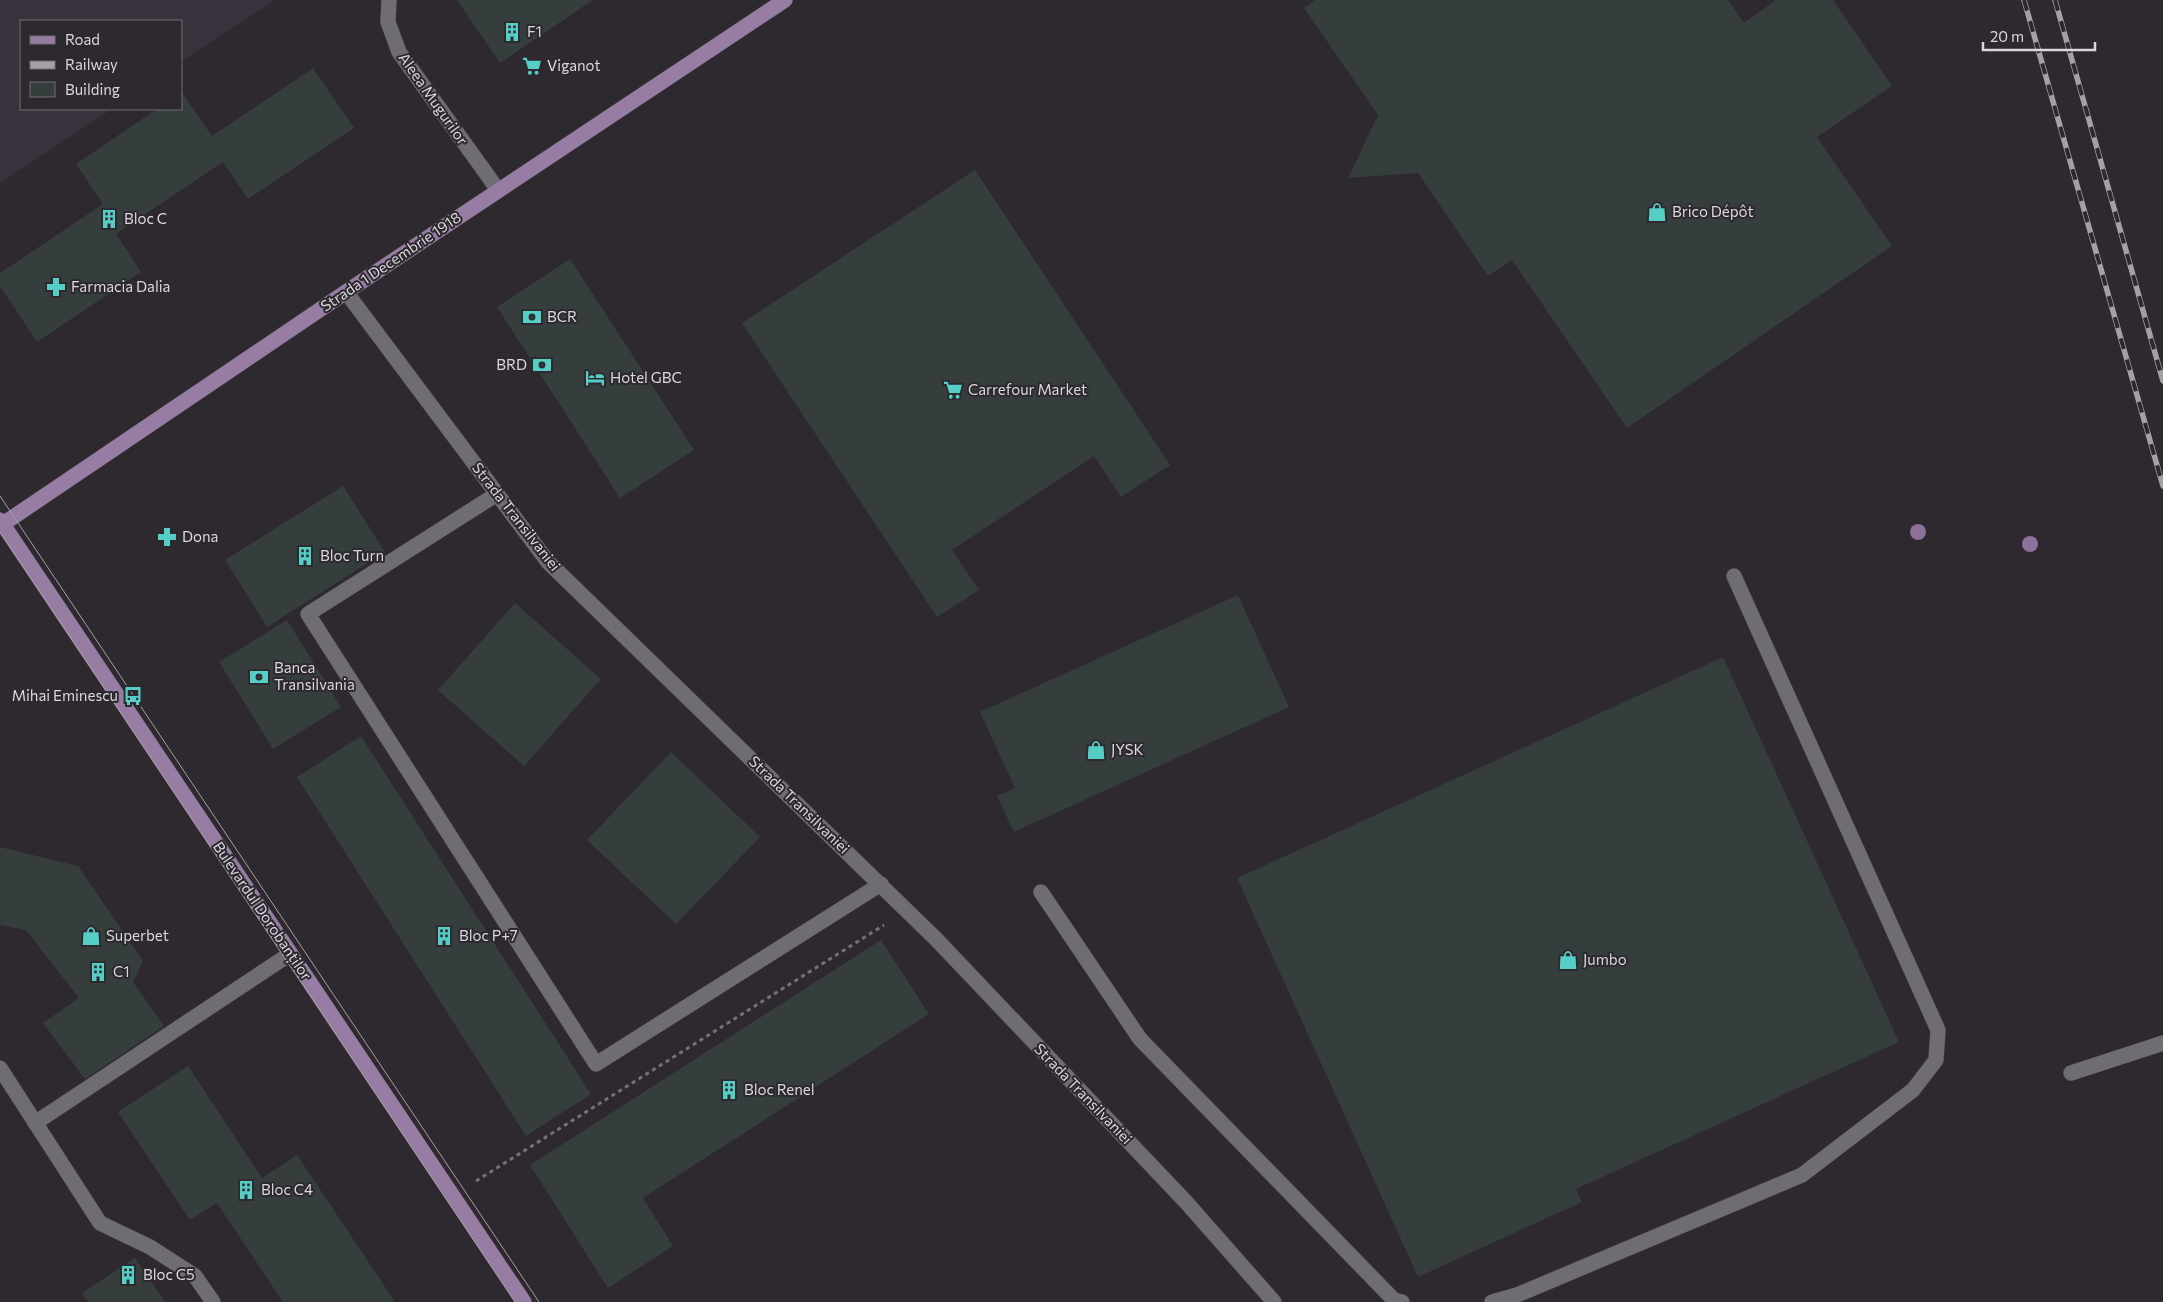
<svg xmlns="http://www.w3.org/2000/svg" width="2163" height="1302" viewBox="0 0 2163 1302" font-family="Commissioner,sans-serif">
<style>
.built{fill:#39323d}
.building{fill:#353e3d}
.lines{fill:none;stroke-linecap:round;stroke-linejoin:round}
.lane-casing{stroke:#48454a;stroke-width:16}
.street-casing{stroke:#48454a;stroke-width:16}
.primary-casing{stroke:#48454a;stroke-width:16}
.path{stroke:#757277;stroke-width:3;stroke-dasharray:4 4;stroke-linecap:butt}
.lane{stroke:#706c73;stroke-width:15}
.street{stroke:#706c73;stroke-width:15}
.primary{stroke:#977da4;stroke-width:15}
.tram{stroke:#a3a1a5;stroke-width:1}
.rail-casing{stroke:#a3a1a5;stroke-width:5.5}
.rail{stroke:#2d292f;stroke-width:4;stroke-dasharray:11;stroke-linecap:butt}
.tree{fill:#8d719a}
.labels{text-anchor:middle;stroke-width:4;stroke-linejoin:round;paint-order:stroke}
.poi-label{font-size:15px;fill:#dad8dc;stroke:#2d292f;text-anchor:start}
.street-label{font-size:15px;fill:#dad8dc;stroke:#2d292f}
</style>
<rect width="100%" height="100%" fill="#2d292f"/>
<!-- built -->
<path class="built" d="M0,0H275L181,62V21H21V109H112L0,183Z"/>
<!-- building -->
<g class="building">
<path d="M457,0H593L500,63Z"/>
<path d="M1315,0H1728L1744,23L1776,0H1833L1892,86L1817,137L1892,246L1627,428L1512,260L1488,276L1418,173L1348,178L1378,115L1304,8Z"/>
<path d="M313,68L354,128L248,199L223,162L116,234L141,272L37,342L0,286V273L103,204L76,164L157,109H181V91L212,136Z"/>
<path d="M975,170L1170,465L1121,497L1094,456L952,550L979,590L937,617L742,323Z"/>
<path d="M570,259L694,450L620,498L497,307Z"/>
<path d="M343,486L385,552L267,627L225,560Z"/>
<path d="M1238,595L1289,707L1014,832L997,796L1015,788L980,712Z"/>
<path d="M515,603L601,679L524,766L438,690Z"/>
<path d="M287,620L341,707L273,749L219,662Z"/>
<path d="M1723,657L1899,1042L1576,1189L1582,1202L1418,1277L1237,878Z"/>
<path d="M361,736L591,1094L526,1136L297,777Z"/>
<path d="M671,752L760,837L676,924L587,840Z"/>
<path d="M0,847L78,866L143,961L133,982L164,1026L85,1079L43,1023L79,998L26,930L0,925Z"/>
<path d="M881,940L929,1014L643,1198L673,1246L608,1288L530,1165Z"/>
<path d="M188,1066L262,1178L297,1155L395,1302H283L217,1203L190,1220L118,1112Z"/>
<path d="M135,1258L165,1302H88L82,1293Z"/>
</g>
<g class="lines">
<!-- lane casing -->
<g class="lane-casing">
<g id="lane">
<path d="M497,494L308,614L596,1064L881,884"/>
<path d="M1041,892L1140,1039L1394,1300L1402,1302"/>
<path d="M0,1068L100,1223L150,1247L195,1276L213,1302"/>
<path d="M35,1123L290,954"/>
<path d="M1492,1302L1517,1295L1802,1175L1913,1090L1936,1060L1938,1030L1734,576"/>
</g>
</g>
<!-- street casing -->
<g class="street-casing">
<g id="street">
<path d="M389,0L388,22L399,52L498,190"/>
<path d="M346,292L548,562L936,939L1186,1202L1274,1302"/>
<path d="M2071,1073L2163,1043"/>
</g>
</g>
<!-- primary casing -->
<g class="primary-casing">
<g id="primary">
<path d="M0,520L524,1302"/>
<path d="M0,526L346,292L785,0"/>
</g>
</g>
<!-- path -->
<path class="path" d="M476,1181L884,925"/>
<!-- lane -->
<use href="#lane" class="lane"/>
<!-- street -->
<use href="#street" class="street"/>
<!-- primary -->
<use href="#primary" class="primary"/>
<!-- tram -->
<g class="tram">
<path d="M0,496L539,1302"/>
<path d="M0,532L515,1302"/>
</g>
<!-- rail casing -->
<g class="rail-casing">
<g id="rail">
<path d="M2024,0L2163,486"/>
<path d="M2055,0L2163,381"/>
</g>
</g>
<!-- rail -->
<use href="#rail" class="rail"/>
</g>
<!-- trees -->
<g class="tree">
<circle cx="1918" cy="532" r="8"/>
<circle cx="2030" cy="544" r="8"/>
</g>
<!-- icons -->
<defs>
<g id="building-bare" transform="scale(1.5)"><path d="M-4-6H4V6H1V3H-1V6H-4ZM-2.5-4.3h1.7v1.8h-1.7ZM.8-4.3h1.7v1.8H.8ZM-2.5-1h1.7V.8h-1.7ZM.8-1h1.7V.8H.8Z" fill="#55cec5" stroke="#2d292f" stroke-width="2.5" paint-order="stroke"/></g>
<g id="supermarket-bare" transform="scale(1.5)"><path d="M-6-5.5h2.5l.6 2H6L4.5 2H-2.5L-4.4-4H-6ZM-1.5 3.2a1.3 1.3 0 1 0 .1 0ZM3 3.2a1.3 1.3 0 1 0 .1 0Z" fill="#55cec5" stroke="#2d292f" stroke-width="2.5" paint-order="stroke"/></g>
<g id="shop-bare" transform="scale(1.5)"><path d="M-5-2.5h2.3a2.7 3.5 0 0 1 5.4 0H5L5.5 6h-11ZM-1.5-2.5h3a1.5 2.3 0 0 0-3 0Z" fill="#55cec5" stroke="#2d292f" stroke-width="2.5" paint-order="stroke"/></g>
<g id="pharmacy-bare" transform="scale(1.5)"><path d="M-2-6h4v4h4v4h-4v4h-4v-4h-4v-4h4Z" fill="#55cec5" stroke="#2d292f" stroke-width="2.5" paint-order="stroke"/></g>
<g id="bank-bare" transform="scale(1.5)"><path d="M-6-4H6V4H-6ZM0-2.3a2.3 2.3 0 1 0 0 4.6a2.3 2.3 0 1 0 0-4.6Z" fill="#55cec5" stroke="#2d292f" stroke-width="2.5" paint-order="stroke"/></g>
<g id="hotel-bare" transform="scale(1.5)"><path d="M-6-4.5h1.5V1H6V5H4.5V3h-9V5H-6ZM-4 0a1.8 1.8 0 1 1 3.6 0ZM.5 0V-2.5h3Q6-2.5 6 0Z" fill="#55cec5" stroke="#2d292f" stroke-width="2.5" paint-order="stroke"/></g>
<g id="bus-bare" transform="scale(1.5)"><path d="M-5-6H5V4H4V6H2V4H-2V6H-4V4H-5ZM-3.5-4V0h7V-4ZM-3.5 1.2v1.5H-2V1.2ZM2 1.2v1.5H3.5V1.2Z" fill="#55cec5" stroke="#2d292f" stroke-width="2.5" paint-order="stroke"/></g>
</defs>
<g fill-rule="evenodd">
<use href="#building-bare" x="512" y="32"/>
<use href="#supermarket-bare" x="532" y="66"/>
<use href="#shop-bare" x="1657" y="212"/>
<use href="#building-bare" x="109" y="219"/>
<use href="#pharmacy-bare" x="56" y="287"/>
<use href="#bank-bare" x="532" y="317"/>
<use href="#bank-bare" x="542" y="365"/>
<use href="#hotel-bare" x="595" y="378"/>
<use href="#supermarket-bare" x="953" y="390"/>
<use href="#pharmacy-bare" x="167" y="537"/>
<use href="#building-bare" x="305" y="556"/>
<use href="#bank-bare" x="259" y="677"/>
<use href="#bus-bare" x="133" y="696"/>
<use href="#shop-bare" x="1096" y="750"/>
<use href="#shop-bare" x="91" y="936"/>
<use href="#building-bare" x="444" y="936"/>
<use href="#shop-bare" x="1568" y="960"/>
<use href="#building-bare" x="98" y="972"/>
<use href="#building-bare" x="729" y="1090"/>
<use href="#building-bare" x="246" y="1190"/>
<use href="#building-bare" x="128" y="1275"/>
</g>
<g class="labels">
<!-- poi labels -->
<g class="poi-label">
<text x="527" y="37">F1</text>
<text x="547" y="71">Viganot</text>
<text x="1672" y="217">Brico Dépôt</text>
<text x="124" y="224">Bloc C</text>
<text x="71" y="292">Farmacia Dalia</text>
<text x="547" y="322">BCR</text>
<text x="527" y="370" text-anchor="end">BRD</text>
<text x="610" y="383">Hotel GBC</text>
<text x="968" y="395">Carrefour Market</text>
<text x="182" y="542">Dona</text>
<text x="320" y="561">Bloc Turn</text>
<text x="274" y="673">Banca<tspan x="274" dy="17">Transilvania</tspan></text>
<text x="118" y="701" text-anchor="end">Mihai Eminescu</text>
<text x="1111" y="755">JYSK</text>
<text x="106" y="941">Superbet</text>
<text x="459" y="941">Bloc P+7</text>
<text x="1583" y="965">Jumbo</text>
<text x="113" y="977">C1</text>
<text x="744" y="1095">Bloc Renel</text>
<text x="261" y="1195">Bloc C4</text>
<text x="143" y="1280">Bloc C5</text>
</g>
<!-- street labels -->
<g class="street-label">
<text transform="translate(433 99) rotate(55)" y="5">Aleea Mugurilor</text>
<text transform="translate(391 262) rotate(-34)" y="5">Strada 1 Decembrie 1918</text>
<text transform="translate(516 517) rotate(52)" y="5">Strada Transilvaniei</text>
<text transform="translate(799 805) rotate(44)" y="5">Strada Transilvaniei</text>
<text transform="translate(262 911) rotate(56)" y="5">Bulevardul Dorobanților</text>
<text transform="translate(1083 1094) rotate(46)" y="5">Strada Transilvaniei</text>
</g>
</g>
<!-- legend -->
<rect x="20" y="20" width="162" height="90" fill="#2d292f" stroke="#726f74"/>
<rect x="30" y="36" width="25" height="8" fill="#977da4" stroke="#726f74"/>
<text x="65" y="45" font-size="15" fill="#dad8dc">Road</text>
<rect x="30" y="61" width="25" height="8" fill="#a3a1a5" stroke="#726f74"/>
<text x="65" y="70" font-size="15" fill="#dad8dc">Railway</text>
<rect x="30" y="82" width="25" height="15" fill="#353e3d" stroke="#726f74"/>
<text x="65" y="95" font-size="15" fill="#dad8dc">Building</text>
<!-- scale -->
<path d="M1983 42v8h112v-8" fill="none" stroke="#dad8dc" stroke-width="2.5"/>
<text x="1990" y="42" font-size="15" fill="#dad8dc" stroke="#2d292f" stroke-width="4" paint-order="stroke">20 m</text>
</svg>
